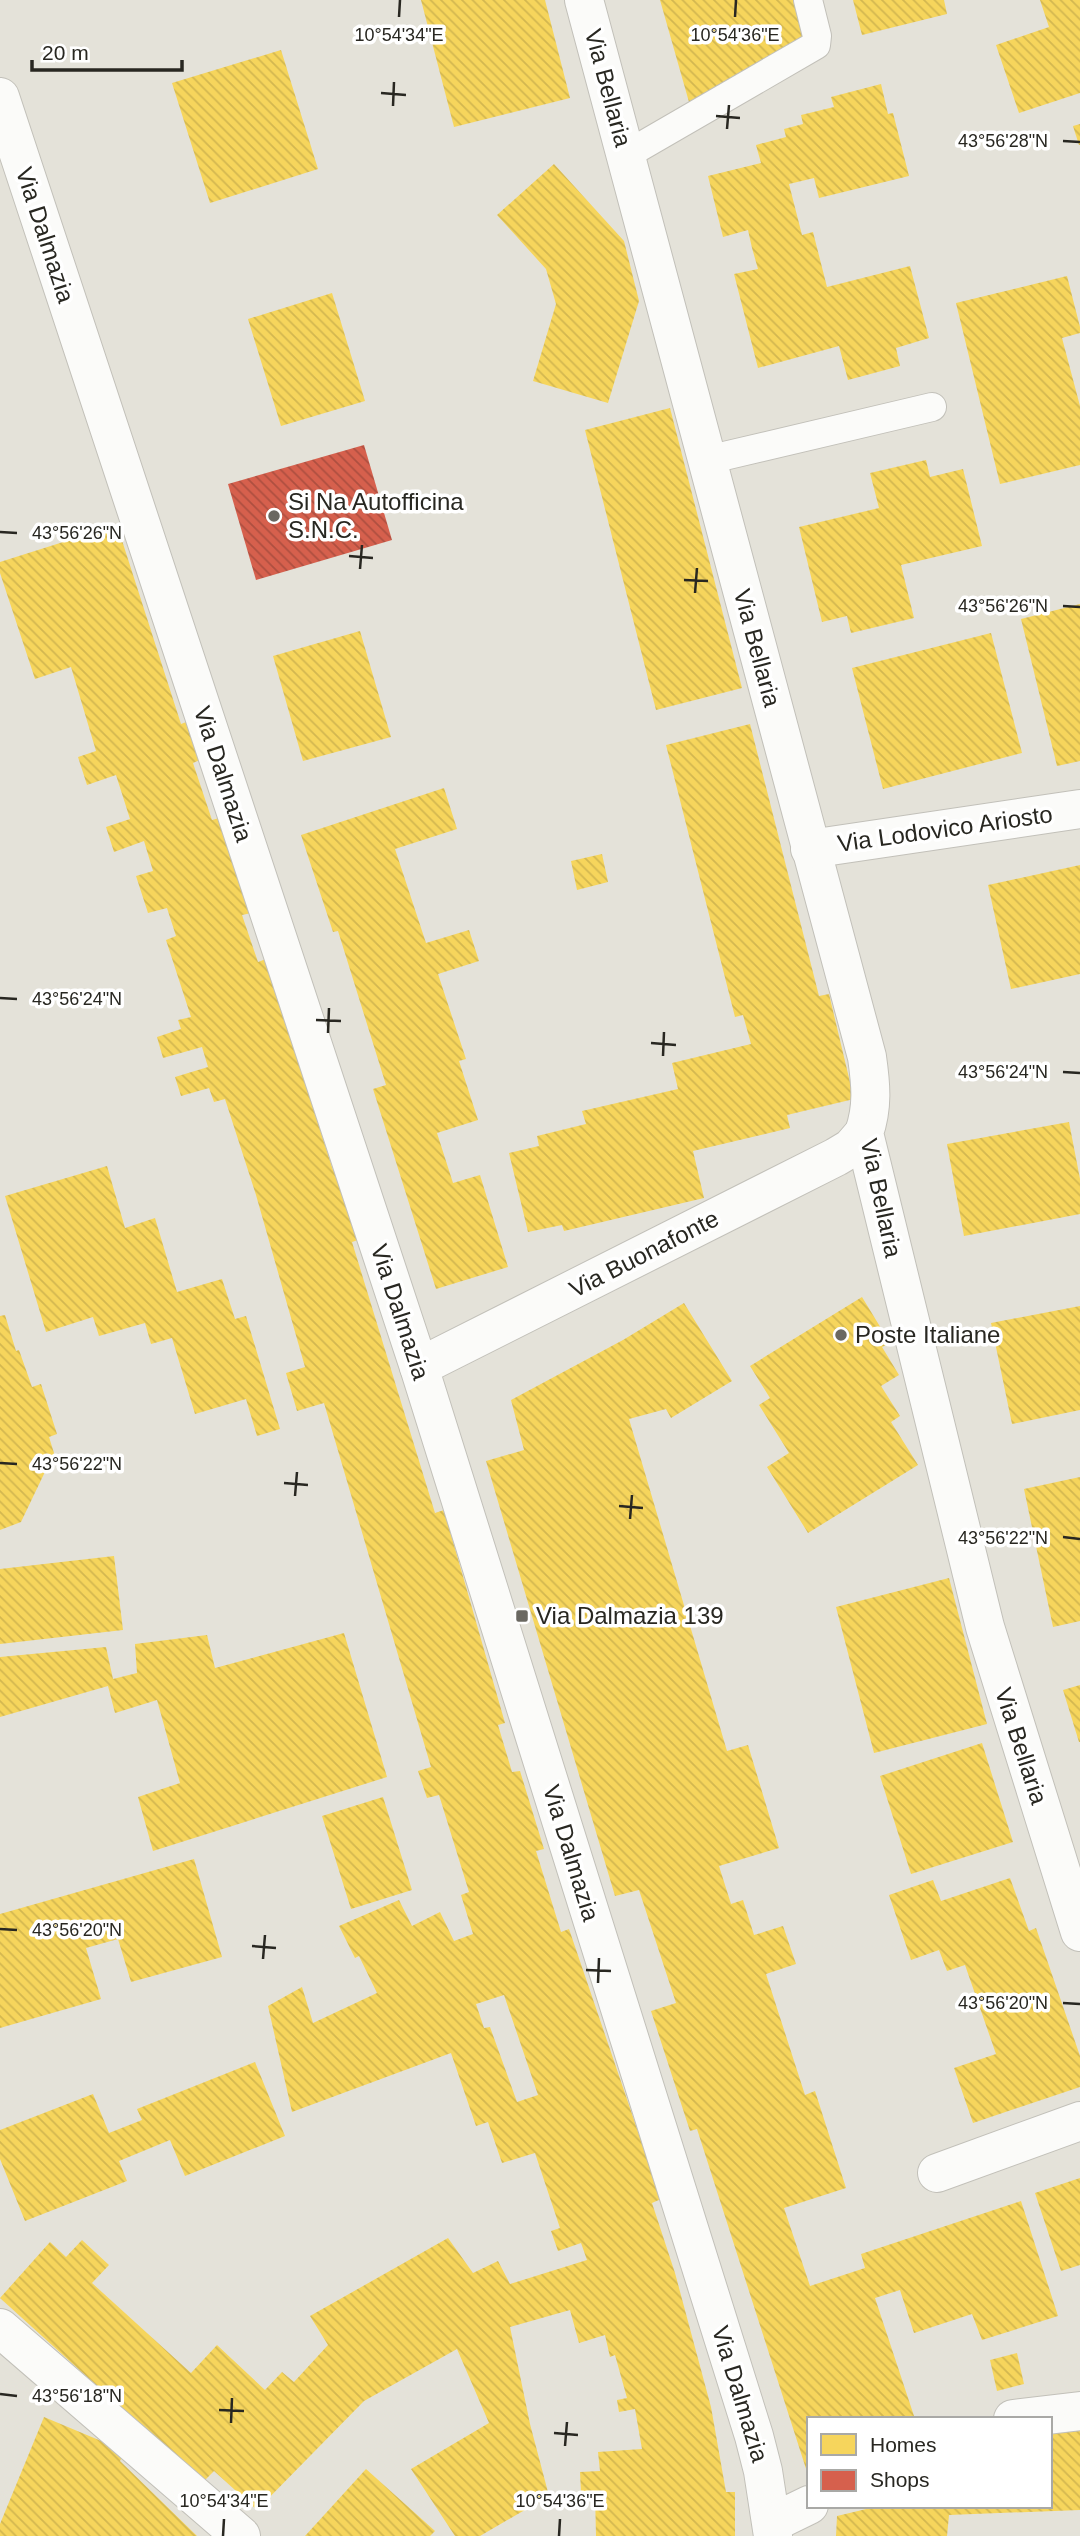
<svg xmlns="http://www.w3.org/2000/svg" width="1080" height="2536" viewBox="0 0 1080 2536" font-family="Arial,sans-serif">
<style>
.homes{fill:url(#homes-back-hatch);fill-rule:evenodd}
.shops{fill:url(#shops-back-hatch)}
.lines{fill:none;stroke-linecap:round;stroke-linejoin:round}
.service-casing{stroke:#c2c0b9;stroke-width:30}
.minor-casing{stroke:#c2c0b9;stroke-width:40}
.tertiary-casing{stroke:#c2c0b9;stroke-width:40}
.service{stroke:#fbfbf9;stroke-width:28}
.minor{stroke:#fbfbf9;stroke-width:38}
.tertiary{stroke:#fbfbf9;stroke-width:38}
.ticks{fill:none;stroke:#282721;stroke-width:2.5}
.poi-dot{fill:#6a6861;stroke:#fff;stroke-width:2.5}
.labels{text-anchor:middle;stroke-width:7;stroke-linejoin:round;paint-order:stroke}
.street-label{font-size:24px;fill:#282721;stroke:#fff}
.poi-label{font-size:24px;fill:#282721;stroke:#fff;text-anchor:start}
.ticks-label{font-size:18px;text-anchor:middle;fill:#282721;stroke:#fff;stroke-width:7;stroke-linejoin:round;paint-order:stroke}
</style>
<defs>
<pattern id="homes-back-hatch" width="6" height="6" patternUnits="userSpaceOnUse" patternTransform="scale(1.75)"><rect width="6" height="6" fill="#f6d55c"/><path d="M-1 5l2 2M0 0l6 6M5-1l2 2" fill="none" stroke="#d3b750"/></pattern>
<pattern id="shops-back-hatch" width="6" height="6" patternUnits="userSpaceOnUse" patternTransform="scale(1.75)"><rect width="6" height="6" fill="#d6604d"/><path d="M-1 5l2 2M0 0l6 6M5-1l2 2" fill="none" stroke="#ae4f40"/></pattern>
</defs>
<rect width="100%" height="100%" fill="#e4e2d9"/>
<!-- homes -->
<g class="homes">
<path d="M421,0H545L570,98L454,127Z"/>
<path d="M660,0H796L805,39L691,109Z"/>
<path d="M853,0H944L947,14L862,35Z"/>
<path d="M1040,0H1080V93L1019,113L996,45L1049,27Z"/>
<path d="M281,50L318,169L210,203L172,83Z"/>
<path d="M881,84L888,114L893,113L909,176L819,198L814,178L789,184L802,235L813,232L827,287L910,266L929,338L896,348L900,366L848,380L839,346L758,368L734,274L758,269L752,248L748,230L723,237L708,176L761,163L756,145L786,137L784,129L803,124L801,115L834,107L831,97Z"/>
<path d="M1080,124V145H1079L1073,126Z"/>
<path d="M554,164L624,241L639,301L608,403L533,381L556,304L546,269L497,215Z"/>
<path d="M1067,276L1080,327V333L1062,338L1080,406V465L1000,484L956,303Z"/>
<path d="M332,293L365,401L281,426L248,319Z"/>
<path d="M670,408L742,688L656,710L585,430Z"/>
<path d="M926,460L930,477L963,469L982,546L901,565L914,618L851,633L847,616L822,622L799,527L879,508L870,473Z"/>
<path d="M117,525L181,724L189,721L202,759L193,763L212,820L226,816L256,912L242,915L258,962L266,959L333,1170L339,1169L361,1239L352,1242L435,1513L444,1510L505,1723L498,1725L512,1772L520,1771L544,1849L536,1851L561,1932L569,1929L661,2199L652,2203L675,2273L711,2407L726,2492H735V2536H596L595,2493H581L580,2472L600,2471L598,2452L642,2449L635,2409L619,2412L617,2400L627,2398L615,2355L610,2357L605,2335L579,2343L570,2310L510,2327L530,2424L549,2496L480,2536H455L411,2469L489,2423L457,2349L364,2401L257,2510L214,2471L203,2482L0,2298L50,2242L66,2257L82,2240L109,2265L92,2283L191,2373L217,2345L265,2390L282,2372L294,2382L328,2345L310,2316L448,2238L473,2273L498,2261L510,2284L587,2260L581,2243L558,2251L551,2231L560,2228L535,2153L502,2163L488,2122L476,2126L451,2053L292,2112L268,2006L302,1987L313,2023L377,1993L359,1956L355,1958L339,1926L399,1900L412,1926L440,1912L454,1941L473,1934L461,1895L469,1892L439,1795L427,1798L418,1771L431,1767L324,1403L297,1411L286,1373L305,1367L256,1195L225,1099L214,1102L209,1088L181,1096L175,1077L208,1067L202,1047L163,1058L157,1037L181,1029L178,1020L191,1017L166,940L176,936L167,908L148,913L136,876L153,871L144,841L114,852L106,827L130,819L116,775L87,785L78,757L96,751L71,667L35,679L0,573V562ZM504,1995L538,2095L517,2102L490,2027L484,2028L476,2004Z"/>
<path d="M1080,604V761L1057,766L1021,619Z"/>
<path d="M360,631L391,737L303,761L273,656Z"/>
<path d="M991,633L1022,753L883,789L852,668Z"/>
<path d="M750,724L819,996L829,994L854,1099L787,1115L790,1128L693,1151L704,1198L564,1231L562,1225L528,1232L509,1153L539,1146L537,1136L586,1124L582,1111L678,1089L672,1063L751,1044L743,1015L735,1017L666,745Z"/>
<path d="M444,788L457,829L395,849L426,943L469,930L479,961L438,974L466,1059L459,1061L478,1120L437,1133L453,1183L480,1175L508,1267L436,1289L373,1089L386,1085L338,931L333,932L301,835Z"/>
<path d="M602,854L608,882L577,890L571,861Z"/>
<path d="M1080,865V974L1011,989L988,885Z"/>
<path d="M1069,1122L1080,1179V1214L964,1236L947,1144Z"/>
<path d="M107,1166L125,1228L155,1218L177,1292L222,1279L235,1319L246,1316L280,1429L257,1436L246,1399L195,1414L172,1338L151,1344L145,1323L99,1336L93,1317L46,1332L5,1196Z"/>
<path d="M862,1297L890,1343L882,1347L899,1375L881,1386L900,1416L891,1422L918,1465L808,1533L767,1467L789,1453L759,1405L770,1398L750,1366Z"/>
<path d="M684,1303L732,1381L671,1418L666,1409L629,1419L727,1751L748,1745L779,1848L719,1866L731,1904L743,1900L754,1935L783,1926L796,1964L766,1974L805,2095L815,2091L846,2188L784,2208L810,2286L865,2268L861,2254L1021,2201L1058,2316L982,2340L972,2314L914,2333L900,2290L875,2298L915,2419H809L808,2475L697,2129L690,2131L651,2011L676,2003L639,1890L615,1896L486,1461L524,1450L511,1400L623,1340Z"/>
<path d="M1080,1306V1410L1012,1424L991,1323Z"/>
<path d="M5,1315L16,1351L19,1350L32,1387L41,1384L57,1434L49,1437L54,1453L21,1522L0,1530V1316Z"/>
<path d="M1080,1477V1621L1053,1627L1024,1489Z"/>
<path d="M114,1556L123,1630L0,1644V1569Z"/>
<path d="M949,1578L987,1724L874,1753L836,1607Z"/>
<path d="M344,1633L387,1777L153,1851L138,1797L180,1783L157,1700L115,1713L108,1686L0,1717V1657L106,1647L113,1679L137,1673L135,1644L207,1635L215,1668Z"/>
<path d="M1080,1685V1742H1079L1063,1690Z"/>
<path d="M982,1743L1013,1842L911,1874L880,1776Z"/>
<path d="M383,1797L412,1890L351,1909L322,1816Z"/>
<path d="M194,1859L222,1957L131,1982L118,1939L86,1948L101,1999L0,2028V1914Z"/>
<path d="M1010,1878L1029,1931L1036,1928L1080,2056V2087L973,2123L954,2068L996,2054L965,1965L947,1971L939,1950L911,1960L889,1895L933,1880L941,1901Z"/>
<path d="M255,2062L285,2136L185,2176L170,2140L119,2161L127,2181L25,2221L0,2159V2130L93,2094L109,2133L142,2120L137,2109Z"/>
<path d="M1080,2178V2265L1061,2271L1035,2193Z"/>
<path d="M1017,2353L1024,2384L997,2391L990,2360Z"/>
<path d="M44,2417L125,2451L120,2461L197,2536H0V2524Z"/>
<path d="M1080,2431V2510L949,2515L947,2536H836L837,2516L879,2506H1050V2432Z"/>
<path d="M366,2469L435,2531L430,2536H305Z"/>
</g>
<!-- shops -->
<path class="shops" d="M364,445L392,540L256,580L228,484Z"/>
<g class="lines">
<!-- service casing -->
<g class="service-casing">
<g id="service">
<path d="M626,155L816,45L817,36L808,0"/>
<path d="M707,460L932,407"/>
</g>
</g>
<!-- minor casing -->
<g class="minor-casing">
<g id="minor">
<path d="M584,0L867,1057C871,1085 873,1107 864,1133L985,1627L1080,1932"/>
<path d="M810,849L1080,809"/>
<path d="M419,1367L836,1157L851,1148L864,1133"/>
<path d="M937,2173L1080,2121"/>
<path d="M0,2328L241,2536"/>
</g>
</g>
<!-- tertiary casing -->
<g class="tertiary-casing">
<g id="tertiary">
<path d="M0,97L419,1367L754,2436L763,2471L773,2536"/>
<path d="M1013,2419L1080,2411"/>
<path d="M772,2523L809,2505"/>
</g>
</g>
<!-- service -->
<use href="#service" class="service"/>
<!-- minor -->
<use href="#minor" class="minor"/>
<!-- tertiary -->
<use href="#tertiary" class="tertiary"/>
</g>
<!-- ticks -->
<path class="ticks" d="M399,17L400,0M735,17L736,0M381,93L406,95M393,106L394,82M716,116L740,118M727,129L729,105M1063,141L1080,142M0,532L17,533M349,556L373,558M360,569L362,545M684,580L708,581M695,593L697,568M1063,606L1080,607M0,998L17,999M316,1020L341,1021M328,1033L329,1008M651,1043L676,1045M663,1056L664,1032M1063,1072L1080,1073M0,1463L17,1464M284,1483L308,1485M295,1496L297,1472M619,1506L643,1508M630,1519L632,1495M1063,1537L1080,1539M0,1929L17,1930M252,1946L276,1948M263,1959L265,1935M586,1970L611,1971M598,1983L599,1958M1063,2003L1080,2004M0,2394L17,2396M219,2410L244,2411M231,2423L232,2398M554,2433L578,2435M565,2446L567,2422M223,2536L224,2519M559,2536L560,2519"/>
<!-- markers -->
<g class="poi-dot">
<circle cx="274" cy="516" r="7"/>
<circle cx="841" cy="1335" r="7"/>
<rect x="515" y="1609" width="14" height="14" rx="3.5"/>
</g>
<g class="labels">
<!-- street labels -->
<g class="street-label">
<text transform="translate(608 88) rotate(75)" y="8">Via Bellaria</text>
<text transform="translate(45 235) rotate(72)" y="8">Via Dalmazia</text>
<text transform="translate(757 648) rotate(75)" y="8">Via Bellaria</text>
<text transform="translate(223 774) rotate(72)" y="8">Via Dalmazia</text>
<text transform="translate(945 829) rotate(-8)" y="8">Via Lodovico Ariosto</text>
<text transform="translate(881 1198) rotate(78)" y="8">Via Bellaria</text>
<text transform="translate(644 1254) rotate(-27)" y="8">Via Buonafonte</text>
<text transform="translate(400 1312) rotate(72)" y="8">Via Dalmazia</text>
<text transform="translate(1021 1746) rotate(72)" y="8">Via Bellaria</text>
<text transform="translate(571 1853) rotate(73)" y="8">Via Dalmazia</text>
<text transform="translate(740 2394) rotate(73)" y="8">Via Dalmazia</text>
</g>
<!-- poi labels -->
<g class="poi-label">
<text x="288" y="510">Si Na Autofficina<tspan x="288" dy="28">S.N.C.</tspan></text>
<text x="855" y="1343">Poste Italiane</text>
<text x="536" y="1624">Via Dalmazia 139</text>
</g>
</g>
<g class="ticks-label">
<text x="399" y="41">10°54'34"E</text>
<text x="735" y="41">10°54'36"E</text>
<text x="1003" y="147">43°56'28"N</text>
<text x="77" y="539">43°56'26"N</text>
<text x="1003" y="612">43°56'26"N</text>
<text x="77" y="1005">43°56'24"N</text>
<text x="1003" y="1078">43°56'24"N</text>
<text x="77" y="1470">43°56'22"N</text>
<text x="1003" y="1544">43°56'22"N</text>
<text x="77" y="1936">43°56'20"N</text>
<text x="1003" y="2009">43°56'20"N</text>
<text x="77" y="2402">43°56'18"N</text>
<text x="224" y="2507">10°54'34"E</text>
<text x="560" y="2507">10°54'36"E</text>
</g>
<!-- legend -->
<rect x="807" y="2417" width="245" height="91" fill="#ffffff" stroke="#a9a9a6" stroke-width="2"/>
<rect x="821" y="2434" width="35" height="21" fill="#f6d55c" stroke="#a9a9a6" stroke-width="2"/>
<text x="870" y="2452" font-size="21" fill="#282721">Homes</text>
<rect x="821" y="2470" width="35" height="21" fill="#d6604d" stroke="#a9a9a6" stroke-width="2"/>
<text x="870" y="2487" font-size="21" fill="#282721">Shops</text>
<!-- scale -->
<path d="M32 60v10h150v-10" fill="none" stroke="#282721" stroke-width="3.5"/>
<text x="42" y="60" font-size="21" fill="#282721" stroke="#ffffff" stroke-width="5" paint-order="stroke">20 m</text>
</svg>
